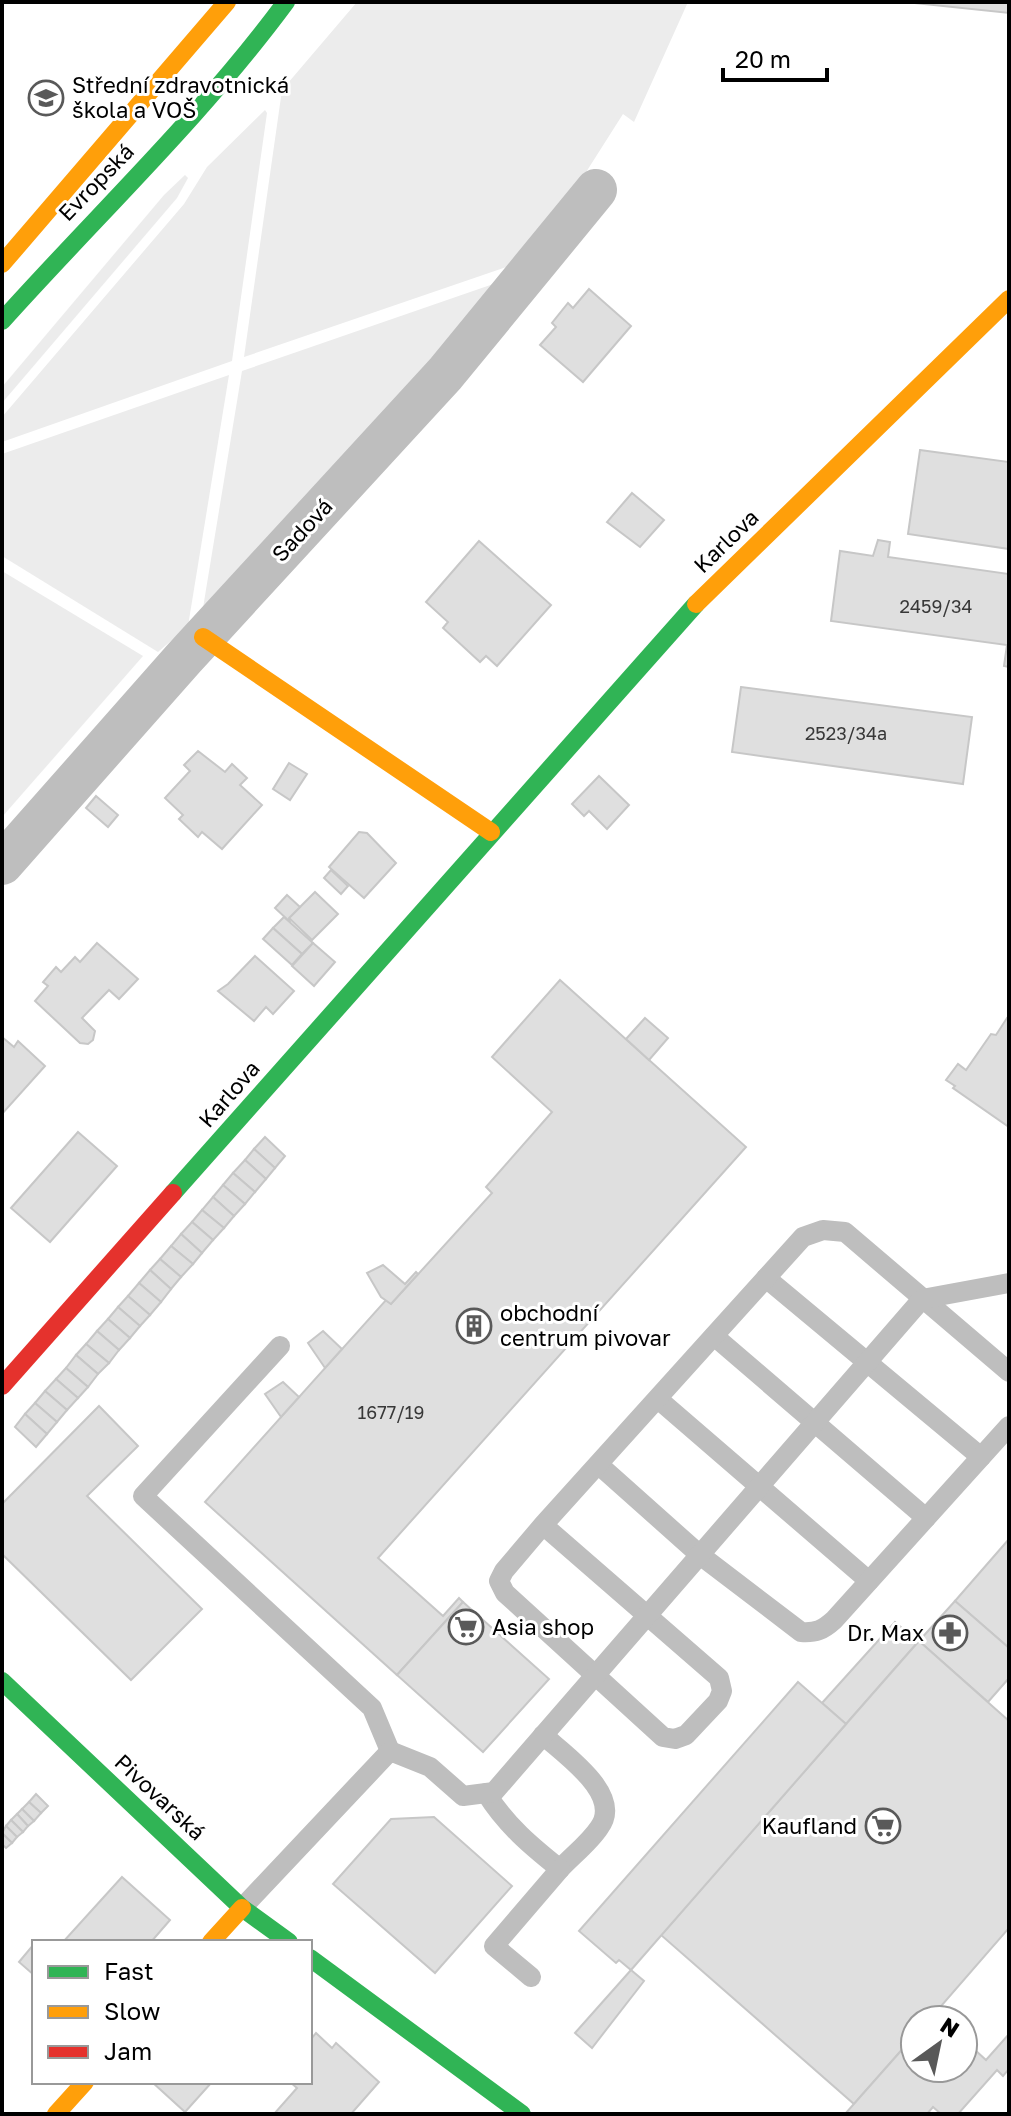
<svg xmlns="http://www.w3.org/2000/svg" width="1011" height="2116" viewBox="0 0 1011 2116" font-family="'Golos Text',sans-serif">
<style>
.green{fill:#ececec}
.building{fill:#dfdfdf;stroke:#c7c7c7;stroke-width:2}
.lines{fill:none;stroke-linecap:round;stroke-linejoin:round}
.lane{stroke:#bebebe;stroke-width:20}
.street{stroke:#bebebe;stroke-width:42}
.fast{stroke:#30b455;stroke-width:18}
.slow{stroke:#ff9f0a;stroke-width:18}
.jam{stroke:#e5322d;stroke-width:18}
.labels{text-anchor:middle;stroke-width:6;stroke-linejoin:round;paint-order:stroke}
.number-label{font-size:18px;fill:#383838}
.poi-label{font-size:22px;fill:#000;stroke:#fff;text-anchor:start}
.street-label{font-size:22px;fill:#000;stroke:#fff}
</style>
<rect width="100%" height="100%" fill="#fff"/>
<!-- green -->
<g class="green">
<path d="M357,2H688L634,122L623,114L548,232L515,264L244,357L282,90Z"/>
<path d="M265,110L267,113L232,361L2,442V417L184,204L207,167Z"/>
<path d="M185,175L188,178L177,198L2,403V387L164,195Z"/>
<path d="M502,281L202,614L242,371Z"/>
<path d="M229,375L188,626L158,652L2,556V454Z"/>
<path d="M2,571L143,656L2,817Z"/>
</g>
<!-- building -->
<g class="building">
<path d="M905,2H1009V13Z"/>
<path d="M589,289L631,326L583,382L540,345L556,327L552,323L568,303L573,308Z"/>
<path d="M920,450L1009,462V549L908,534Z"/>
<path d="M632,493L664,520L640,547L607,522Z"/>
<path d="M878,540L890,542L888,557L1009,574V667L1004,666L1007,645L831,621L840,551L873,556Z"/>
<path d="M479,541L551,605L497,666L486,656L480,662L443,628L448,622L426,602Z"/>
<path d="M741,687L972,717L963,784L732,752Z"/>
<path d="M198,751L225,772L232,764L247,778L240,785L262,805L222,849L202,832L198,837L179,819L183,815L165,798L190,771L184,765Z"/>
<path d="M289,763L307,774L290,800L273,789Z"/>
<path d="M599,776L629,805L607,829L589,811L584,816L572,804Z"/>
<path d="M96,796L118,815L108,827L86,808Z"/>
<path d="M359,832L367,833L396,863L364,898L329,867Z"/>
<path d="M331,870L348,886L341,894L324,878Z"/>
<path d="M315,892L338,914L312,940L289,918Z"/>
<path d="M287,895L300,907L289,918L290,922L275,908Z"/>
<path d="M284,917L313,943L302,954L273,928Z"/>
<path d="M273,928L302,954L292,965L263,939Z"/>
<path d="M97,943L138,979L119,999L109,990L82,1018L95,1031L93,1040L88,1044L80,1043L35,1001L48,986L43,982L56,967L61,972L75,957L80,962Z"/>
<path d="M313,943L335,962L314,986L292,966Z"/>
<path d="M255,956L294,991L273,1014L266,1007L254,1021L218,991L228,984Z"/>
<path d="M560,980L746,1147L378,1558L443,1616L459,1598L463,1602L397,1675L205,1502L386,1300L391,1304L492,1193L486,1187L552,1112L492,1057Z"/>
<path d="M645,1018L668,1038L649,1060L626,1039Z"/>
<path d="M1007,1018L1009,1019V1127L953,1088L955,1086L946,1080L958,1064L966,1070L991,1034L996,1035Z"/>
<path d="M2,1037L14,1047L18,1041L45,1066L2,1114Z"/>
<path d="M78,1132L117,1166L50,1242L11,1208Z"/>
<path d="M265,1137L285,1156L275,1168L254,1149Z"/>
<path d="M254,1149L275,1168L266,1179L245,1160Z"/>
<path d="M245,1160L266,1179L255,1192L233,1173Z"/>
<path d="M233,1173L255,1192L245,1204L223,1185Z"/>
<path d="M223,1185L245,1204L234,1216L213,1197Z"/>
<path d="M213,1197L234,1216L224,1228L202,1210Z"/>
<path d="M202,1210L224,1228L213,1240L192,1222Z"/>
<path d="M192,1222L213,1240L202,1253L181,1234Z"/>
<path d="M181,1234L202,1253L193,1264L171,1246Z"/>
<path d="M171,1246L193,1264L181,1277L160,1259Z"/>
<path d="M160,1259L181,1277L171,1289L150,1270Z"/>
<path d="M383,1265L405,1284L416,1272L418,1274L391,1304L381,1297L367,1273Z"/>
<path d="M150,1270L171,1289L161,1302L139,1283Z"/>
<path d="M139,1283L161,1302L150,1315L128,1296Z"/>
<path d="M128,1296L150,1315L140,1326L118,1307Z"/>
<path d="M118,1307L140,1326L130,1338L108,1319Z"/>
<path d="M108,1319L130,1338L119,1350L97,1331Z"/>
<path d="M97,1331L119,1350L109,1363L86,1344Z"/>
<path d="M323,1331L342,1349L325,1368L308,1343Z"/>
<path d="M86,1344L109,1363L98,1374L76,1355Z"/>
<path d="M76,1355L98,1374L88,1387L66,1368Z"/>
<path d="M66,1368L88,1387L78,1398L56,1379Z"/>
<path d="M56,1379L78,1398L67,1410L45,1391Z"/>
<path d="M283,1382L299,1397L281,1417L265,1394Z"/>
<path d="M45,1391L67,1410L57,1422L35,1403Z"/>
<path d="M35,1403L57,1422L47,1434L25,1414Z"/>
<path d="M99,1406L138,1446L87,1496L202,1609L131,1680L2,1554V1504Z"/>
<path d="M25,1414L47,1434L36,1447L15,1427Z"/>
<path d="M1009,1539V1648L955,1601Z"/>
<path d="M955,1601L1009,1648V1678L988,1702L919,1641Z"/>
<path d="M463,1602L549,1679L483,1752L397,1675Z"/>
<path d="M895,1622L918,1642L846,1724L822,1703Z"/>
<path d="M919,1641L1009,1721V1928L929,2020H915V2035L854,2104L661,1935Z"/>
<path d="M798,1682L846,1724L631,1970L619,1960L616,1963L579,1931Z"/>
<path d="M36,1794L48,1806L41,1813L29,1802Z"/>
<path d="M29,1802L41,1813L34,1821L22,1809Z"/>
<path d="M22,1809L34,1821L28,1826L17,1814Z"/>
<path d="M17,1814L28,1826L23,1832L11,1820Z"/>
<path d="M434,1817L512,1886L435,1973L333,1884L391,1819Z"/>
<path d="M11,1820L23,1832L17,1837L6,1826Z"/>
<path d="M6,1826L17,1837L12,1843L2,1833Z"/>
<path d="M2,1833L12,1843L6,1848L2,1844Z"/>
<path d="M122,1877L170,1920L151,1942H63Z"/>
<path d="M34,1944V1975L19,1962Z"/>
<path d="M631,1970L644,1981L592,2048L575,2033Z"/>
<path d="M316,2033L332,2048L336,2043L379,2082L351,2114H274L297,2088L290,2082H310V2040Z"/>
<path d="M1009,2034V2069L1003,2076L997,2070L958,2114H941L933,2107L927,2114H845L915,2035V2068H963V2039L986,2060Z"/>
<path d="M152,2082H212L185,2112Z"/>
</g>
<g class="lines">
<!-- lane -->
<g class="lane">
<path d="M766,1278L981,1457"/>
<path d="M714,1336L926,1518"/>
<path d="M280,1346L143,1496L372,1708L390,1751"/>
<path d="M658,1399L869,1581"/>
<path d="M599,1465L700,1555L801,1632C816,1633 823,1630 834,1620L1009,1426"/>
<path d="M543,1525L719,1678L722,1691L718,1701L686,1735L675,1739L663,1737L505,1593L499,1581L504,1571L543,1525L803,1237L823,1230L845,1232L1009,1372"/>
<path d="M486,1793C506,1825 531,1846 560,1869C572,1856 589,1843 599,1828C624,1795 565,1755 543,1735"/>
<path d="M242,1908L390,1751L430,1767L463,1796L494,1792L922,1299L1009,1283"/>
<path d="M531,1977L494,1946L560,1869"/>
</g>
<!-- street -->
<path class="street" d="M2,864L184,658L445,374L596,190"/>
<!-- fast -->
<g class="fast">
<path d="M2,321C97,215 201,117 286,2"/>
<path d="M173,1193L696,604"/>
<path d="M2,1681L242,1908L289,1942"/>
<path d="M310,1958L522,2114"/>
</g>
<!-- slow -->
<g class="slow">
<path d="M2,264L227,2"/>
<path d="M696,604L1009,299"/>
<path d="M203,637L491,832"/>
<path d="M211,1942L242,1908"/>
<path d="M56,2114L85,2082"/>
</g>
<!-- jam -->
<path class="jam" d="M2,1386L173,1193"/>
</g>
<!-- icons -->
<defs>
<g id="school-ring" transform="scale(1.8)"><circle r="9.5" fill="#fff" stroke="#595959" stroke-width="1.5"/><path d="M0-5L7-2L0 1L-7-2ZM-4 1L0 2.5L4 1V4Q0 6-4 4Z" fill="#595959"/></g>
<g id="building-ring" transform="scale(1.8)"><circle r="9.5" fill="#fff" stroke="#595959" stroke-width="1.5"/><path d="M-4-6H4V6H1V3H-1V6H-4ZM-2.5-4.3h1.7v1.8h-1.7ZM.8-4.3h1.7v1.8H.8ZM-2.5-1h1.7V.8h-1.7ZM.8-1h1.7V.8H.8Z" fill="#595959"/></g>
<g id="supermarket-ring" transform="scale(1.8)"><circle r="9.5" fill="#fff" stroke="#595959" stroke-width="1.5"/><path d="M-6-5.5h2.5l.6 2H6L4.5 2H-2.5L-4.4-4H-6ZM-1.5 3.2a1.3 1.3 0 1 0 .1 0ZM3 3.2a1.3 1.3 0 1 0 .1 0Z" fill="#595959"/></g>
<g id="pharmacy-ring" transform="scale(1.8)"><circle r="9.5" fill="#fff" stroke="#595959" stroke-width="1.5"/><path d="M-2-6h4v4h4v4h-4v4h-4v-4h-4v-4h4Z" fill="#595959"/></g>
</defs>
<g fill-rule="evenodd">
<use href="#school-ring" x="46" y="98"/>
<use href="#building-ring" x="474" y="1326"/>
<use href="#supermarket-ring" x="466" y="1627"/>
<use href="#pharmacy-ring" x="950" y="1633"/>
<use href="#supermarket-ring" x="883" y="1826"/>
</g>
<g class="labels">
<!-- number labels -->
<g class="number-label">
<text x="936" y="613">2459/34</text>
<text x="846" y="740">2523/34a</text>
<text x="391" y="1419">1677/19</text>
</g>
<!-- poi labels -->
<g class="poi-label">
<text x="72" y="93">Střední zdravotnická<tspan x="72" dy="25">škola a VOŠ</tspan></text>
<text x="500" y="1321">obchodní<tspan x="500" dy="25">centrum pivovar</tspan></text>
<text x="492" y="1635">Asia shop</text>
<text x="924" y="1641" text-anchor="end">Dr. Max</text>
<text x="857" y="1834" text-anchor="end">Kaufland</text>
</g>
<!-- street labels -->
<g class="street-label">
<text transform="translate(96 182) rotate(-46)" y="8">Evropská</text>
<text transform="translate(302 530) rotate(-47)" y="8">Sadová</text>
<text transform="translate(726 541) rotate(-44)" y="8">Karlova</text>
<text transform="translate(229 1094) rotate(-49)" y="8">Karlova</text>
<text transform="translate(160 1797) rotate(43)" y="8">Pivovarská</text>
</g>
</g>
<!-- border -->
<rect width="1011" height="2116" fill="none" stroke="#000000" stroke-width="8"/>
<!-- legend -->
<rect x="32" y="1940" width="280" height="144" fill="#ffffff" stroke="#999999" stroke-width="2"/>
<rect x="48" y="1966" width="40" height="12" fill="#30b455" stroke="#999999" stroke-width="2"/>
<text x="104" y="1980" font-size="24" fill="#000000">Fast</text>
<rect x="48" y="2006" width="40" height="12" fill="#ff9f0a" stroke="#999999" stroke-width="2"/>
<text x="104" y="2020" font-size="24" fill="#000000">Slow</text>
<rect x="48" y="2046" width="40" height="12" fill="#e5322d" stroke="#999999" stroke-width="2"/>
<text x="104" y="2060" font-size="24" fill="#000000">Jam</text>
<!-- north arrow -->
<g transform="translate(939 2044) rotate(33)"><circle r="38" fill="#ffffff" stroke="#999999" stroke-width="2"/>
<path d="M0-6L14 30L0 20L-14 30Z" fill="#595959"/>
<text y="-12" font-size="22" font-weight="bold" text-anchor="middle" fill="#000000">N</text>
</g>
<!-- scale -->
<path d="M723 68v12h104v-12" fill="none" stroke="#000000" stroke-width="4"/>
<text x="735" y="68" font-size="24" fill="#000000" stroke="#ffffff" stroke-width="6" paint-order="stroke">20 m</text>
</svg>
